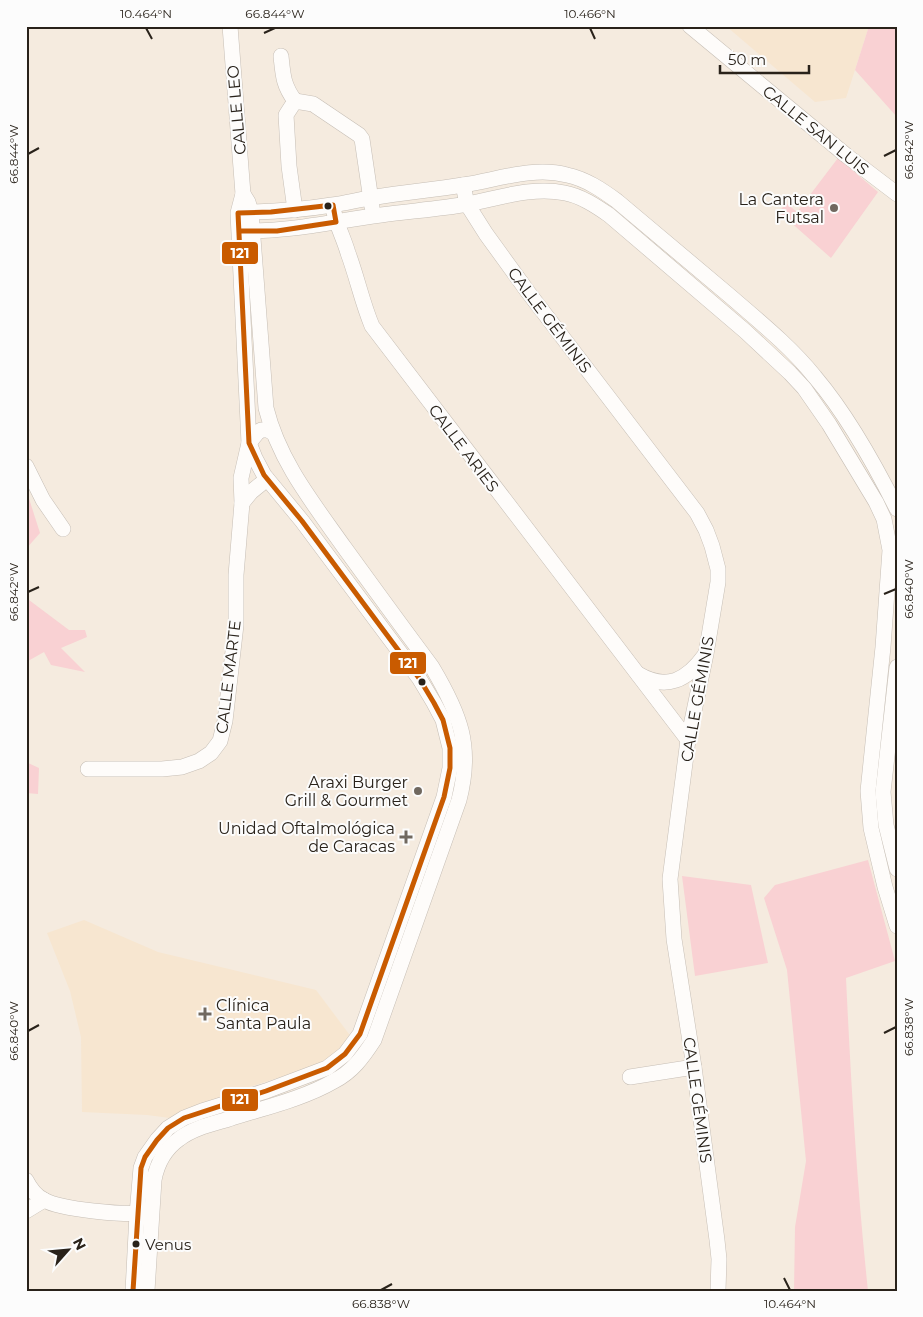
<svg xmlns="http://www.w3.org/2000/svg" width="923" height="1317" viewBox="0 0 923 1317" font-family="Montserrat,sans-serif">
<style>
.built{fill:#f7e6d0}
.green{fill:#f9d1d3}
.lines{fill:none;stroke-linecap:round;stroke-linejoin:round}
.minor-casing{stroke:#c6beb5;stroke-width:16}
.minor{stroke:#fefcfa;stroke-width:15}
.bus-1-casing{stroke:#fcfcfc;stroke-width:9}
.bus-1{stroke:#c95b00;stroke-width:5}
.ticks{fill:none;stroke:#29221a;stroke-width:2}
.bus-dot{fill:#29221a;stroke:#fcfcfc;stroke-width:2}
.poi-dot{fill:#70685f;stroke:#fcfcfc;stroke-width:2}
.labels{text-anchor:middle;stroke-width:4;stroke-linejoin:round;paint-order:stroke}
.bus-label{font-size:15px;fill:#29221a;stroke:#fcfcfc;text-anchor:start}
.street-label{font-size:16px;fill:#29221a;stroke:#fcfcfc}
.poi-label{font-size:16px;fill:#29221a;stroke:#fcfcfc;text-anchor:end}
.line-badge{stroke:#fcfcfc;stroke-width:2}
.badge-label{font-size:14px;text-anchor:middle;font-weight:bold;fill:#fff}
.neatline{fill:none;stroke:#29221a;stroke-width:2}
.ticks-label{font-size:12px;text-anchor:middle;fill:#29221a}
</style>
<rect width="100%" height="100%" fill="#f5ebdf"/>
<!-- built -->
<g class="built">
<path d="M726,26H869L846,98L815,102Z"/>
<path d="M84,920L158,952L316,990L352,1038L334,1058L309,1068L249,1087L189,1110L170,1118L147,1115L82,1112L81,1037L70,991L47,933Z"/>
</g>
<!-- green -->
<g class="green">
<path d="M869,26H897V117L855,70Z"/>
<path d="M838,158L878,192L831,258L779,212L786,203L797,212Z"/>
<path d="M26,489L40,533L26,549Z"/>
<path d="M26,565L29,600L69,630H85L87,637L61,648L85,672L51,665L44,652L28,661L26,660Z"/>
<path d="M26,762L39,768L38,794L26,793Z"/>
<path d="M868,860L895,961L846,978C851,1083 857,1187 868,1291H794L795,1227L806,1161L787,970L764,898L775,885Z"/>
<path d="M682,876L751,885L768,963L695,976Z"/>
</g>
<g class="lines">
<!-- minor casing -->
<g class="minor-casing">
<g id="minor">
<path d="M690,26L847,156L897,194"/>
<path d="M281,56C283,75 283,85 295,101"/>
<path d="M463,185L467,204L486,234L528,292L697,513L706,530L712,546L718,569V582L706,654L688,740L670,879L674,939L694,1067L717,1240L719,1259L718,1291"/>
<path d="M295,210L289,166L286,115L295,101L313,104L359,135L362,139L372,207"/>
<path d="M242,212C272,212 301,210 332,205C347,203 361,199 376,197C405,192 434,190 463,185C497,180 533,166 567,175C586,179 602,190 617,201C655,233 693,265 730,296C760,322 791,347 815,377C848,416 874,463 897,509"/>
<path d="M334,212C337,226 344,239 348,253C357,277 362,302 372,326L688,740"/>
<path d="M242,231C289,232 334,221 381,215C410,211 439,209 468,204C499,198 533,186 565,193C581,196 596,206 609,215L745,331L790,373L804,388L829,424L876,502L884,519L890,550L883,647L868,791L871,828L885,887L897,926"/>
<path d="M26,466L43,500L63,529"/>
<path d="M242,503L251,492L267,479"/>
<path d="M897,667L883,792L886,825L897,869"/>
<path d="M638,674C667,691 687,680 705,655"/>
<path d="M88,769H162L182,767L199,761L211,753L220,741L225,721L236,625V575L242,503L241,478L249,443L257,433L261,430H268L273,433"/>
<path d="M630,1077L694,1067"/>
<path d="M26,1180C30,1188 36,1196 44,1200C62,1210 124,1215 145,1213"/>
<path d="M26,1211L44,1200"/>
<path d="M133,1291L137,1214L141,1168L145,1157L157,1140L168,1128L184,1118L202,1111L266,1091L327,1068L345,1054L360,1034L444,797L450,768V748L443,720L434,703L419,678L302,521L264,475L255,458L249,443L238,213L243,194L230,26"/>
<path d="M147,1291L154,1180C157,1164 165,1149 179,1139C193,1128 212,1124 229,1119C263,1108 303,1099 334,1081C352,1072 363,1057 374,1040L459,800C473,746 460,714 432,667C402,627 373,587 344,547C313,503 279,461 266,408L251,212L248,202L243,194"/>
</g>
</g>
<!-- minor -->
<use href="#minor" class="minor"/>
<!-- bus-1 casing -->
<g class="bus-1-casing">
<path id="bus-1" d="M133,1291L141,1168L145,1157L157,1140L168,1128L184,1118L266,1091L327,1068L345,1054L360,1034L444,797L450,768V748L443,720L434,703L419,678L302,521L264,475L249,443L238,213L271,212L333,205L336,222L277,231H240"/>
</g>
<!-- bus-1 -->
<use href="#bus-1" class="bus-1"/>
</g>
<!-- ticks -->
<path class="ticks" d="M146,28L152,39M590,28L595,39M264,33L275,28M28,154L39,148M884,156L896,150M28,592L39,587M884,594L896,589M28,1031L39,1025M884,1033L896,1027M784,1278L790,1290M381,1290L392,1284"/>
<!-- markers -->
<g class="bus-dot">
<circle cx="328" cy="206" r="4.5"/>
<circle cx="422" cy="682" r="4.5"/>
<circle cx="136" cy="1244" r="4.5"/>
</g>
<g class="poi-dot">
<circle cx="834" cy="208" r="5"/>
<circle cx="418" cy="791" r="5"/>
<path d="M403.5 829.5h5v5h5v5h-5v5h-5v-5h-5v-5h5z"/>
<path d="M202.5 1006.5h5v5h5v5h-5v5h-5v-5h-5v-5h5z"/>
</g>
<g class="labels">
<!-- bus labels -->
<g class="bus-label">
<text x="145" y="1250">Venus</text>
</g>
<!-- street labels -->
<g class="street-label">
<text transform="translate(236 110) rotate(-95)" y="6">CALLE LEO</text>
<text transform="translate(816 130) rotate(39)" y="6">CALLE SAN LUIS</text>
<text transform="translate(550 320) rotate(53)" y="6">CALLE GÉMINIS</text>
<text transform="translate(464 448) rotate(53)" y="6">CALLE ARIES</text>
<text transform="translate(228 677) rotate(-83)" y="6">CALLE MARTE</text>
<text transform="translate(697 699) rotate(-80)" y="6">CALLE GÉMINIS</text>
<text transform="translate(698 1100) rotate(82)" y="6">CALLE GÉMINIS</text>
</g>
<!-- poi labels -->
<g class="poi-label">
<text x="824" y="205">La Cantera<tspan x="824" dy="18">Futsal</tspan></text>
<text x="408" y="788">Araxi Burger<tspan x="408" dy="18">Grill &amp; Gourmet</tspan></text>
<text x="395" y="834">Unidad Oftalmológica<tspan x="395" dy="18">de Caracas</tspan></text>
<text x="216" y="1011" text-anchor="start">Clínica<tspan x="216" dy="18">Santa Paula</tspan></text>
</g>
</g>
<g class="line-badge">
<rect x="221" y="241" width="38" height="24" rx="5" fill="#c95b00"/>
<rect x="389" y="651" width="38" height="24" rx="5" fill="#c95b00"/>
<rect x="221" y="1088" width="38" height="24" rx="5" fill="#c95b00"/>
</g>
<g class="badge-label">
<text x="240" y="258">121</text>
<text x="408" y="668">121</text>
<text x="240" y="1104">121</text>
</g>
<!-- border -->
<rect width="923" height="1317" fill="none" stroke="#fcfcfc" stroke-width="55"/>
<!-- north arrow -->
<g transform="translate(68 1250) rotate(63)" stroke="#fcfcfc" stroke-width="4" paint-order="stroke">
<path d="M0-4L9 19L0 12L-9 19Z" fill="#29221a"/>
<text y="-8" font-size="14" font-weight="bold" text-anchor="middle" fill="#29221a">N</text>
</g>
<!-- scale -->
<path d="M720 65v8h89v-8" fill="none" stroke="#29221a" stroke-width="2.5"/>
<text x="728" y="65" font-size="15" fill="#29221a" stroke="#fcfcfc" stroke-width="4" paint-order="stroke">50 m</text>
<rect x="28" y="28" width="868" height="1262" class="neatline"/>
<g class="ticks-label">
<text x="146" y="18">10.464°N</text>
<text x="275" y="18">66.844°W</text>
<text x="590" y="18">10.466°N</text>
<text transform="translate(909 150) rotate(-90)" y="4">66.842°W</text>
<text transform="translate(14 154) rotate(-90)" y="4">66.844°W</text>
<text transform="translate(909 589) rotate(-90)" y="4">66.840°W</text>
<text transform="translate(14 592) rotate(-90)" y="4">66.842°W</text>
<text transform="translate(909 1027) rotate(-90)" y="4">66.838°W</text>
<text transform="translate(14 1031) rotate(-90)" y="4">66.840°W</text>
<text x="381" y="1308">66.838°W</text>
<text x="790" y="1308">10.464°N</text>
</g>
</svg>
